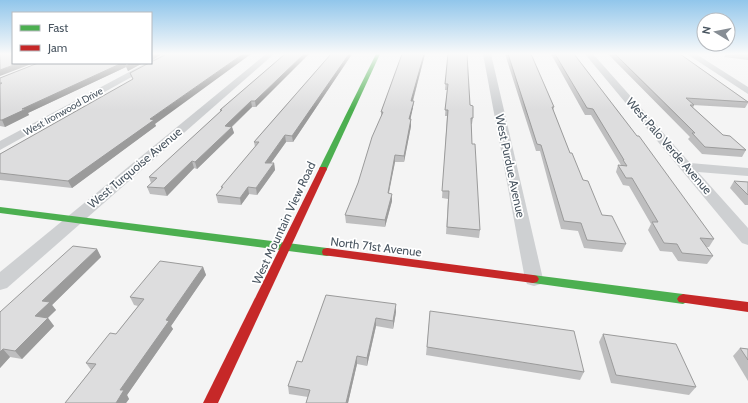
<svg xmlns="http://www.w3.org/2000/svg" width="748" height="403" viewBox="0 0 748 403" font-family="Cabin,sans-serif">
<style>
.lines{fill:none;stroke-linecap:round;stroke-linejoin:round}
.street{fill:#ced0d2;fill-rule:evenodd}
.fast{fill:#4caf50;fill-rule:evenodd}
.jam{fill:#c62828;fill-rule:evenodd}
.wall{fill:#bebebf}
.shaded-wall{fill:#9b9b9b}
.building{fill:#ddddde;stroke:#9b9b9b}
.labels{text-anchor:middle;stroke-width:3.5;stroke-linejoin:round;paint-order:stroke}
.far-street-label{font-size:10px;fill:#4a5661;stroke:#fff}
.street-label{font-size:12px;fill:#4a5661;stroke:#fff}
</style>
<rect width="100%" height="100%" fill="#f4f4f4"/>
<g class="lines">
<!-- street -->
<g class="street">
<path d="M164,54H173L0,150V141L146,63H151V61Z"/>
<path d="M266,54H274L7,288L0,290V272Z"/>
<path d="M483,54H491L543,279L541,284L534,286L527,284L525,279Z"/>
<path d="M585,54H593L690,163L748,168V176L698,172L748,228V245L742,243Z"/>
<path d="M687,54H696L748,87V94Z"/>
</g>
<!-- fast -->
<g class="fast">
<path d="M376,54H380L327,169L326,171H320L319,169Z"/>
<path d="M0,207L327,248L331,249L332,252L331,255L327,256L0,213Z"/>
<path d="M533,275L683,294L687,296L689,299L687,302L683,304L533,283L529,282L527,279L529,276Z"/>
</g>
<!-- jam -->
<g class="jam">
<path d="M320,167H326L327,169L218,403H203Z"/>
<path d="M327,248L533,275L537,276L539,279L537,282L533,283L323,255L322,252L323,249Z"/>
<path d="M683,294L748,302V312L679,302L677,299L679,296Z"/>
</g>
</g>
<!-- wall -->
<g class="wall">
<path d="M285,54L256,107H252L232,127L234,133L197,169L194,168L167,196L150,194L147,187L151,183L149,177L221,111L220,110Z"/>
<path d="M331,54H352L293,142H286L271,163H274L275,170L257,195L249,194L241,205L218,203L216,195L222,189L221,187L255,147L254,142Z"/>
<path d="M402,54H425L413,101V107L410,119H411V126L404,162H395L389,193L392,201L385,227L346,223L345,215L358,183L381,118V112Z"/>
<path d="M448,54L470,105L473,118L472,124H471L472,144L480,230L479,238L446,234L448,199L442,198L447,116H445L447,90H445Z"/>
<path d="M505,54H531L554,107L553,111L570,153L583,180L602,215L626,244L622,252L584,248L578,231L561,229L540,151H536Z"/>
<path d="M551,54H574L714,239L709,247H706L713,256L707,264L678,261L672,252L660,251L648,230L651,224L629,186L623,185L616,172L618,165H621L591,115H585Z"/>
<path d="M608,54H680L748,102V103L745,108L693,105H694L693,108L723,135L746,150L742,157L702,154L688,139L690,137Z"/>
<path d="M726,54H748V60L724,57Z"/>
<path d="M38,63H143L128,71L126,67L28,113L29,115L5,127L0,126V78Z"/>
<path d="M130,73L156,126L72,188L0,180V154L133,80Z"/>
<path d="M734,181L748,182V205H745L730,188Z"/>
<path d="M97,249L101,257L52,305L56,310L48,318L54,326L22,359L10,357L0,368V312Z"/>
<path d="M203,267L206,275L171,326L173,329L127,395L129,399L126,403H65L91,370L86,363L116,334L138,306L134,305L130,297Z"/>
<path d="M326,295L396,312L393,329L376,326L367,366L357,364L348,403H306L308,397L289,394L288,386L302,362Z"/>
<path d="M430,311L584,372L580,380L426,355Z"/>
<path d="M603,334L696,387L689,395L611,383L599,342Z"/>
<path d="M740,348L748,349V381L733,356Z"/>
</g>
<!-- shaded-wall -->
<g class="shaded-wall">
<path d="M153,54H162L151,61V55Z"/>
<path d="M243,54H251L155,124L156,126L72,188L68,181L150,119Z"/>
<path d="M304,54H309L256,107L255,101Z"/>
<path d="M349,54H352L293,142L292,136Z"/>
<path d="M424,54H425L411,107V101Z"/>
<path d="M19,63H34L0,76V70Z"/>
<path d="M122,63H124L126,67L28,113L29,115L5,127L2,120L22,109Z"/>
<path d="M132,63H143L128,71L126,66Z"/>
<path d="M251,101L252,107L226,132L225,126Z"/>
<path d="M414,101L413,107L409,126V119Z"/>
<path d="M411,119V126L404,162V156Z"/>
<path d="M232,127L234,133L197,169L195,162Z"/>
<path d="M285,135L286,142L266,170L265,163Z"/>
<path d="M395,155V162L387,201L388,193Z"/>
<path d="M192,161L194,168L167,196L164,188Z"/>
<path d="M274,163L275,170L257,195L256,188Z"/>
<path d="M248,187L249,194L241,205L240,198Z"/>
<path d="M392,194V201L385,227V220Z"/>
<path d="M97,249L101,257L52,305L56,310L41,324L35,316L42,301Z"/>
<path d="M203,267L206,275L171,326L173,329L127,395L129,399L126,403H116L120,390L166,320Z"/>
<path d="M396,304V312L393,329V321Z"/>
<path d="M48,318L54,326L22,359L15,351Z"/>
<path d="M376,318V326L367,366V358Z"/>
<path d="M3,349L10,357L0,368V352Z"/>
<path d="M357,356V364L348,403H346Z"/>
</g>
<!-- building -->
<g class="building">
<path d="M0,54H13V63H19L0,70Z"/>
<path d="M167,54H243L150,119L154,120L68,181L0,173V154L133,79L130,73L149,63H151V62Z"/>
<path d="M285,54H304L255,101H251L225,126L232,127L195,162L192,161L164,188L147,187L157,178L149,177L222,110H220Z"/>
<path d="M331,54H349L292,136L285,135L265,163H274L256,188L248,187L240,198L216,195L223,187H221L259,142H254Z"/>
<path d="M402,54H424L411,101H414L409,119H411L404,156L395,155L388,193L392,194L385,220L345,215L358,183L372,137L383,112H381Z"/>
<path d="M448,54H467L470,105L473,106V118H471L472,144H475L480,230L447,227L449,191H442L448,110H445L448,84H445Z"/>
<path d="M508,54H531L554,107H552L570,153H572L583,180L588,181L602,215L612,216L626,244L587,240L581,223L564,221L541,145L537,144Z"/>
<path d="M555,54H574L637,136H639L714,239L700,238L713,256L682,253L677,244L664,243L652,222H658L632,178H626L618,165L627,166L623,160H624L593,109L587,108Z"/>
<path d="M615,54H680L748,102L686,98L694,105H690L723,135L730,136L746,150L705,147L692,133H695Z"/>
<path d="M735,54H748V55Z"/>
<path d="M38,63H122L22,109H26L2,120H0V84L2,83H0V78Z"/>
<path d="M125,63H132L126,66Z"/>
<path d="M734,181L748,182V195Z"/>
<path d="M73,246L97,249L42,301L50,302L35,316L48,318L15,351L3,349L0,352V312Z"/>
<path d="M160,261L203,267L166,320L169,321L120,390H124L116,403H65L96,364L86,363L110,333L116,334L144,299L130,297Z"/>
<path d="M326,295L396,304L393,321L376,318L367,358L357,356L346,403H306L310,390L288,386L297,361L302,362Z"/>
<path d="M430,311L574,331L584,372L427,347Z"/>
<path d="M603,334L676,344L696,387L616,375Z"/>
<path d="M740,348L748,349V360Z"/>
</g>
<!-- sky -->
<linearGradient id="sky" x2="0" y2="1"><stop stop-color="#91c6eb"/><stop offset="0.49" stop-color="#fafafa"/><stop offset="1" stop-color="#fafafa" stop-opacity="0"/></linearGradient>
<rect width="748" height="110" fill="url(#sky)"/>
<g class="labels">
<!-- far-street labels -->
<g class="far-street-label">
<text transform="translate(63 111) rotate(-29)" y="4">West Ironwood Drive</text>
</g>
<!-- street labels -->
<g class="street-label">
<text transform="translate(669 146) rotate(49)" y="4">West Palo Verde Avenue</text>
<text transform="translate(510 166) rotate(78)" y="4">West Purdue Avenue</text>
<text transform="translate(135 168) rotate(-40)" y="4">West Turquoise Avenue</text>
<text transform="translate(284 223) rotate(-65)" y="4">West Mountain View Road</text>
<text transform="translate(376 247) rotate(7)" y="4">North 71st Avenue</text>
</g>
</g>
<!-- legend -->
<rect x="12" y="12" width="140" height="52" fill="#ffffff" stroke="#b7bbc0"/>
<rect x="20" y="25" width="20" height="6" fill="#4caf50" stroke="#b7bbc0"/>
<text x="48" y="32" font-size="12" fill="#4a5661">Fast</text>
<rect x="20" y="45" width="20" height="6" fill="#c62828" stroke="#b7bbc0"/>
<text x="48" y="52" font-size="12" fill="#4a5661">Jam</text>
<!-- north arrow -->
<g transform="translate(716 32) rotate(280)"><circle r="19" fill="#ffffff" stroke="#b7bbc0"/>
<path d="M0-3L7 15L0 10L-7 15Z" fill="#868d94"/>
<text y="-6" font-size="11" font-weight="bold" text-anchor="middle" fill="#4a5661">N</text>
</g>
</svg>
